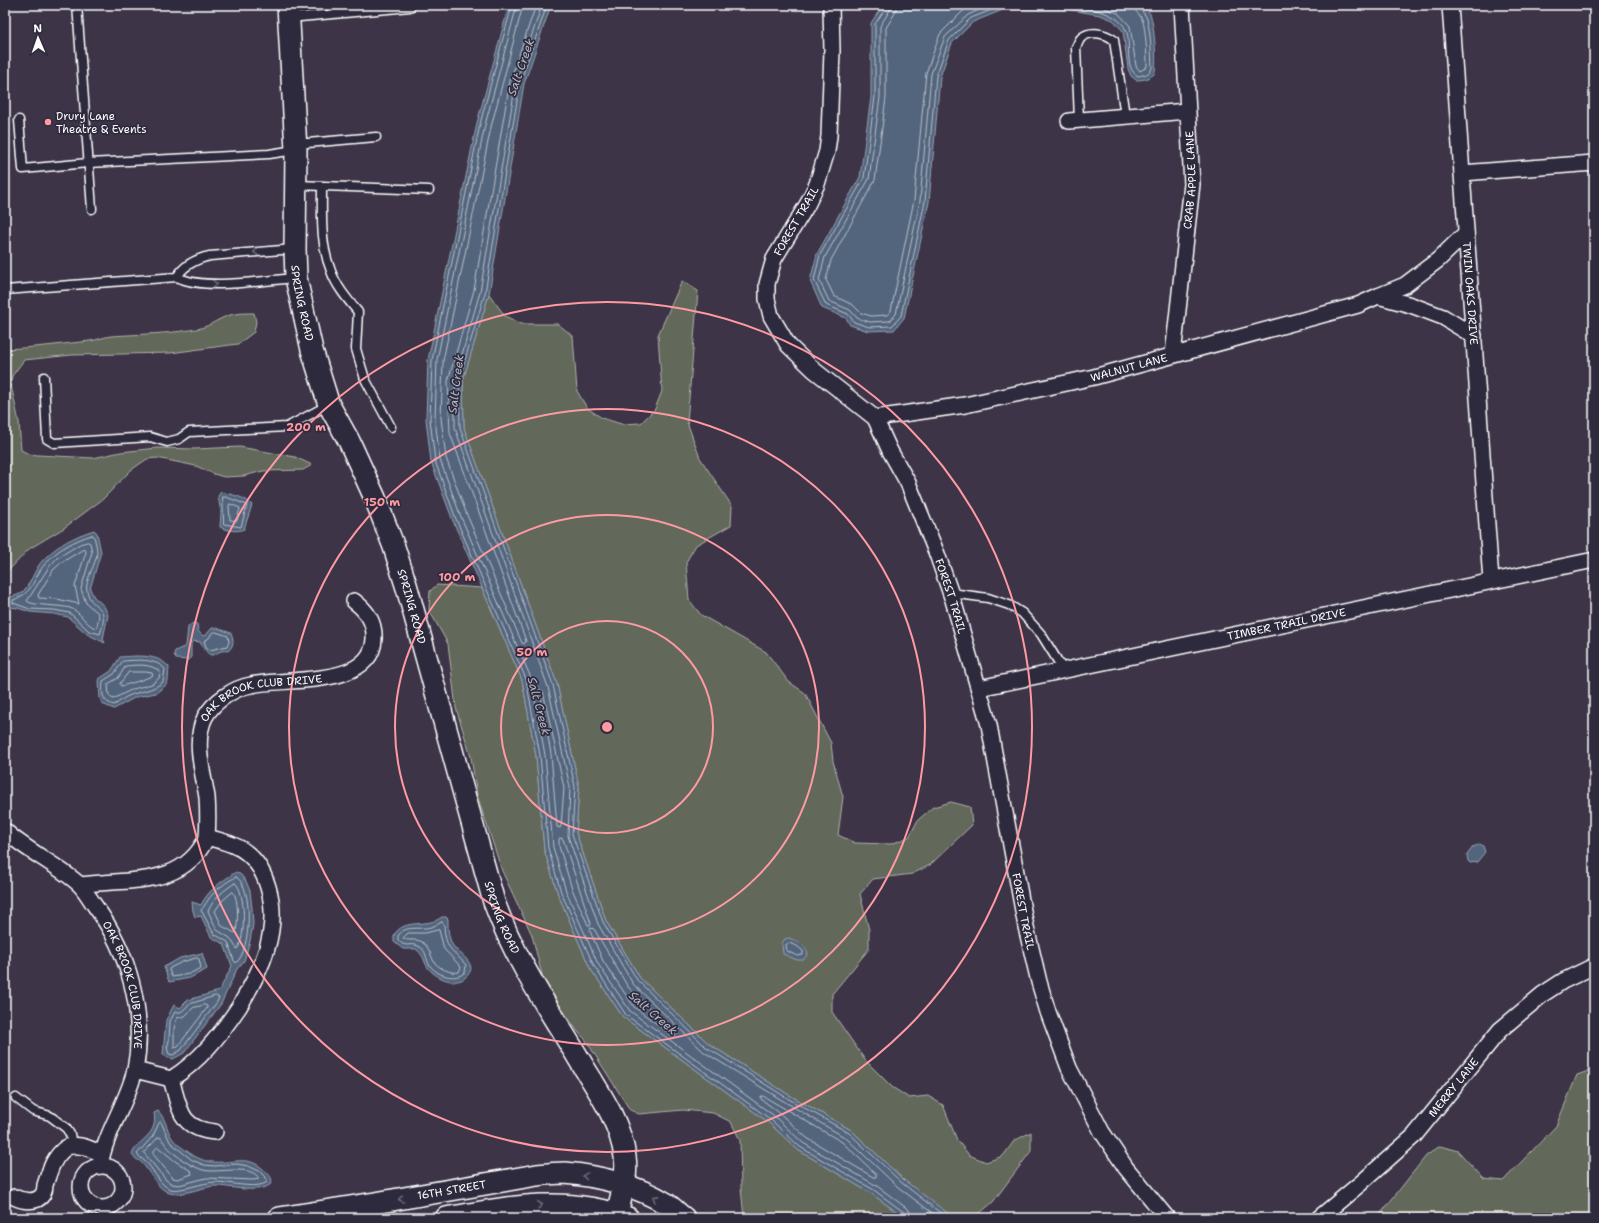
<svg xmlns="http://www.w3.org/2000/svg" width="1599" height="1223" viewBox="0 0 1599 1223" font-family="'Shantell Sans',sans-serif">
<style>
.green{fill:#62675a;stroke:#b0b3ac}
.water{fill:#53657d;stroke:#98a3b1}
.lines{fill:none;stroke-linecap:round;stroke-linejoin:round}
.shore{stroke:#bac1cb;stroke-width:1}
.lane-casing{stroke:#fff;stroke-width:11}
.street-casing{stroke:#fff;stroke-width:18}
.secondary-casing{stroke:#fff;stroke-width:24}
.lane{stroke:#2f2a3d;stroke-width:8}
.street{stroke:#2f2a3d;stroke-width:15}
.secondary{stroke:#2f2a3d;stroke-width:21}
.oneway{stroke:#6d6a77}
.ring{fill:none;stroke:#ff9aa2;stroke-width:2}
.poi-dot{fill:#ff9aa2;stroke:#2f2a3d;stroke-width:1.5}
.labels{text-anchor:middle;stroke-width:3.5;stroke-linejoin:round;paint-order:stroke}
.poi-label{font-size:11px;fill:#fff;stroke:#2f2a3d;text-anchor:start}
.street-label{font-size:11px;fill:#fff;stroke:#2f2a3d}
.water-label{font-size:12px;font-style:italic;fill:#b2bac4;stroke:#2f2a3d}
.centre{fill:#ff9aa2;stroke:#2f2a3d;stroke-width:2}
.ring-label{font-size:12px;text-anchor:middle;font-weight:bold;fill:#ff9aa2;stroke:#2f2a3d;stroke-width:3.5;stroke-linejoin:round;paint-order:stroke}
</style>
<rect width="100%" height="100%" fill="#3d3448"/>
<filter id="ink" filterUnits="userSpaceOnUse"><feTurbulence type="fractalNoise" baseFrequency=".025" numOctaves="2"/><feDisplacementMap in="SourceGraphic" scale="8" xChannelSelector="R" yChannelSelector="G"/><feConvolveMatrix kernelMatrix="1 2 1 2 8 2 1 2 1" color-interpolation-filters="sRGB"/></filter>
<g filter="url(#ink)">
<!-- green -->
<g class="green">
<path d="M682,281L698,291L687,422L700,458L732,506L731,525L696,545L686,562L689,600L701,615L766,652L789,682L805,693L831,743L833,761L843,797L838,835L855,843L891,844L909,837L918,820L933,807L951,802L970,807L972,825L930,865L912,874L873,879L860,894L869,930V949L832,994V1012L865,1060L892,1087L909,1098L928,1096L943,1105L957,1140L969,1155L986,1162L1003,1156L1014,1141L1031,1132V1151L993,1202L974,1218H954L908,1184L851,1130L789,1095L709,1044L640,978L606,921L576,833L579,787L557,684L464,428L463,380L489,294L505,316L521,324H558L573,336L577,391L587,408L602,418L621,424L641,423L655,409L662,391L658,335Z"/>
<path d="M254,313L256,322L254,332L238,344L170,353L72,355L24,360L12,376L11,385L19,422L21,450L29,454L38,455L93,458L121,452L157,448L194,449L240,447L295,457L312,465L303,470L263,471L244,476L224,477L214,474L196,466L157,458L147,459L131,470L103,499L64,528L29,549L9,570L5,572V349C33,348 62,344 90,341C97,340 104,337 111,336C140,334 168,334 196,329C207,328 216,320 227,316C235,313 245,313 254,313Z"/>
<path d="M437,585L482,588L522,680L536,756L544,849L558,894L590,968L623,1017L768,1122L798,1150L872,1194L905,1218H744L741,1188L740,1140L731,1122L713,1113L683,1110L639,1114L630,1110L585,1039L578,1032L544,983L532,935L502,871L477,795L471,757L456,708L448,644L429,610L430,591Z"/>
<path d="M1594,1069V1218H1379L1378,1217L1426,1156L1440,1146L1458,1151L1484,1179L1503,1181L1556,1126L1577,1075Z"/>
</g>
<!-- water -->
<g class="water">
<path d="M509,5H551L524,84L489,294L463,380L464,428L557,684L579,787L576,833L606,921L640,978L709,1044L789,1095L851,1130L904,1180L954,1218H905L872,1194L798,1150L768,1122L623,1017L590,968L558,894L544,849L536,756L522,680L453,521L431,462L426,419L428,360L477,123Z"/>
<path d="M883,5H1141C1144,8 1149,11 1150,14C1154,21 1158,69 1154,74C1149,79 1142,80 1136,80L1131,76L1128,69L1123,31L1113,20L1100,15L1066,9H1005L973,22L952,43L940,77L929,202L904,318L894,330L868,331L850,325L846,318L822,308L810,281L817,254L860,177L871,97V23Z"/>
<path d="M221,492C230,494 246,497 252,505L244,529C238,532 227,531 220,527L221,513L218,496Z"/>
<path d="M94,530L97,533L101,552L90,589L94,597L104,606L108,615L103,639L105,643L87,634L68,617L54,614L30,612L18,608L8,607L5,611V598C9,597 16,596 20,594C31,586 34,569 43,560C57,545 75,536 94,530Z"/>
<path d="M193,623L197,624L198,631L203,636L206,635L212,628H217L231,633C234,640 234,646 228,651C213,648 214,667 200,642L193,641L191,643V657L188,660L176,659L174,654L175,651L186,646L188,627Z"/>
<path d="M120,657C136,656 157,653 169,667L168,681L166,685L156,693L136,697L114,709L102,704L100,699L99,679L111,671Z"/>
<path d="M1480,844L1483,846L1485,852L1477,862L1470,863L1468,861L1467,855L1473,847Z"/>
<path d="M236,872L241,875L246,881L250,891L252,908L253,924L250,941L244,961L237,969L221,1004L184,1053L173,1059L168,1058L163,1054L166,1020L174,1005L180,1008L188,1000L219,991L232,966L224,944L211,937L201,916L195,917L193,911L192,902L201,905C208,890 222,881 236,872Z"/>
<path d="M442,917H446L448,919C448,928 448,936 452,944C456,952 470,958 471,968C471,971 469,974 467,976C458,986 442,980 433,973C422,964 427,958 416,949H403L394,942V935C405,917 426,929 442,917Z"/>
<path d="M789,938C798,942 805,944 808,954L803,960H797L783,954L782,943L785,939Z"/>
<path d="M202,953L207,969L190,978L169,982L164,967L180,958Z"/>
<path d="M158,1111C167,1120 166,1129 172,1138C177,1145 187,1151 194,1156C200,1159 207,1162 214,1162C233,1164 248,1154 264,1170C269,1174 272,1177 272,1183C260,1195 231,1186 215,1186C201,1187 178,1198 167,1192C155,1186 150,1171 141,1162C137,1159 134,1159 132,1154C140,1137 158,1136 154,1113Z"/>
</g>
<g class="lines">
<!-- shore -->
<g class="shore">
<path d="M512,5L480,124L432,360L430,419L435,461L456,519L526,679L540,755L548,848L561,892L594,966L626,1015L770,1119L800,1147L874,1190L905,1213L906,1218"/>
<path d="M517,5L485,125L437,360L435,419L440,460L461,517L531,678L545,755L553,847L566,891L598,964L630,1011L773,1115L803,1143L877,1186L909,1210L912,1218"/>
<path d="M523,5L491,127L443,361L441,418L446,458L467,515L522,643L524,644L526,641L450,433L448,381L474,290L510,81L536,5"/>
<path d="M542,5L516,82L480,292L455,379V428L548,687L570,787L568,836L598,924L633,984L704,1052L785,1102L846,1138L898,1187L939,1218"/>
<path d="M547,5L520,83L485,293L459,380L460,428L553,685L575,787L572,834L603,922L637,980L706,1047L787,1098L849,1133L902,1183L947,1218"/>
<path d="M886,5L885,9L875,24V97L864,178L820,255L814,280L826,305L848,314L854,322L869,327L892,326L901,316L925,201L936,76L949,40L971,18L1004,5"/>
<path d="M891,5L890,10L880,26V97L869,179L825,257L819,280L829,301L850,310L857,318L870,322L890,321L896,314L920,201L931,74L945,37L968,15L990,5"/>
<path d="M897,5L895,13L886,28V98L875,180L831,260L826,280L834,296L853,305L861,313L871,316L887,315L891,311L914,200L926,73L940,34L963,11L974,5"/>
<path d="M1023,5C1049,5 1114,2 1126,30C1132,43 1123,68 1138,76C1144,75 1150,74 1152,68C1151,51 1151,35 1147,19C1145,13 1140,11 1139,5"/>
<path d="M1097,5L1118,13L1130,26L1136,66L1140,71L1147,67C1147,56 1146,28 1142,19C1139,13 1134,12 1134,5"/>
<path d="M223,497H226L247,505L241,527L224,524Z"/>
<path d="M230,504L240,508L237,521L230,520L229,506Z"/>
<path d="M92,535L94,536C95,541 97,547 97,552C97,563 84,581 87,591C92,613 111,601 100,634L89,631L70,613L54,610L30,609L13,603V600C34,593 33,578 45,564C56,550 75,540 92,535Z"/>
<path d="M88,542L90,543L92,552L81,589L86,603L97,612L99,616L97,626L95,628C85,624 80,611 70,608C60,605 32,606 27,601L49,567L57,558L80,544Z"/>
<path d="M82,550L85,549L86,552L75,586L79,604L57,599L39,598L38,595L53,570L61,563Z"/>
<path d="M216,632L228,636L229,642L227,646L210,650L206,647L204,641L209,638L212,633Z"/>
<path d="M123,661C137,660 155,658 165,669L163,682C152,691 140,691 128,696C123,698 120,702 114,705C101,701 102,693 103,681L114,674Z"/>
<path d="M126,666C136,665 152,663 160,672L159,678L152,684L133,689L113,699L109,696L108,684L118,678Z"/>
<path d="M129,672H146L152,673L153,675C150,678 126,685 121,686L120,684Z"/>
<path d="M540,690L543,691L564,788L561,826L560,828L557,827L551,754Z"/>
<path d="M560,838L563,839L591,924L590,926L588,925L572,889L559,846V840Z"/>
<path d="M236,877C254,886 251,951 236,963L234,961L228,942L214,934L201,910C204,907 206,903 208,900C215,890 226,882 236,877Z"/>
<path d="M235,883C246,890 246,940 237,949L230,938L217,930L208,911C214,898 224,890 235,883Z"/>
<path d="M233,892C239,898 238,923 236,931L235,933L222,926L215,911L222,901Z"/>
<path d="M442,922L444,924C445,949 451,948 466,965L465,972C456,982 435,975 429,964C425,957 427,950 418,946C410,942 405,949 398,940V936C404,926 414,929 424,928C431,928 436,925 442,922Z"/>
<path d="M591,928L594,929L628,987L675,1033V1036H673L634,1007L603,961L590,931Z"/>
<path d="M439,930L444,949L461,967L459,972C451,974 437,968 433,960C430,953 429,947 422,942C416,938 408,942 403,938L408,933H425Z"/>
<path d="M789,943L797,946L803,951V955L797,956L787,951L786,945Z"/>
<path d="M197,958L199,959L201,968L189,974L172,977L169,970L170,968L182,962Z"/>
<path d="M216,996L219,998L217,1002L181,1050L173,1055L169,1054L167,1048L169,1041L170,1021L175,1012H181L190,1004Z"/>
<path d="M205,1005L207,1006V1008L178,1046L174,1047V1029L177,1018L185,1016L193,1008Z"/>
<path d="M763,1096L842,1142L876,1174V1177H873L807,1138L777,1111L761,1099V1097Z"/>
<path d="M161,1122L170,1142L192,1160L204,1165L215,1166L237,1164L248,1166L259,1171L267,1179V1182C257,1190 230,1182 216,1182C203,1182 180,1192 170,1189C160,1185 155,1172 148,1164C144,1160 140,1158 137,1154L153,1136L159,1123Z"/>
<path d="M159,1137L161,1138C169,1152 187,1165 203,1170C218,1174 252,1163 259,1179L253,1180L206,1178L179,1185L172,1184L166,1180L144,1153Z"/>
<path d="M158,1147L175,1161L191,1171L192,1174L178,1179L173,1178L153,1154V1152Z"/>
</g>
<!-- lane casing -->
<g class="lane-casing">
<g id="lane">
<path d="M77,5L92,209"/>
<path d="M289,18L410,7"/>
<path d="M19,120L23,169L88,163L269,154L295,150"/>
<path d="M1079,120L1076,47C1078,44 1079,40 1081,38C1090,30 1105,33 1114,40L1125,116"/>
<path d="M296,144L376,137"/>
<path d="M297,185L429,190"/>
<path d="M322,186C322,214 320,244 331,271C336,286 348,300 358,312L356,349L365,379L391,427"/>
<path d="M177,277C184,265 196,259 210,256L294,249"/>
<path d="M5,290L177,277C205,291 264,280 296,278"/>
<path d="M44,377L47,439L54,443L150,437L167,442L179,439L189,432L287,427L328,405"/>
<path d="M951,593L988,598L1009,605L1022,613L1041,634L1064,671"/>
<path d="M16,1098L33,1111L50,1116L66,1128L70,1134L72,1145"/>
</g>
</g>
<!-- street casing -->
<g class="street-casing">
<g id="street">
<path id="s1" d="M831,5L832,51L829,136L827,151L817,184L807,205L774,259L767,284V299L771,316L788,345L814,370L875,418L890,451L908,483L937,554L953,600L989,725L1026,927L1039,982L1048,1012L1069,1068L1102,1132L1126,1168L1167,1218"/>
<path id="s2" d="M1450,5L1491,581"/>
<path d="M1069,121L1187,111"/>
<path d="M1462,173L1594,163"/>
<path d="M1378,296L1405,285L1438,260L1466,233"/>
<path id="s3" d="M1173,355L1192,184L1182,5"/>
<path id="s4" d="M875,418L965,405L1094,377L1358,305L1378,296L1411,305L1443,317L1474,336"/>
<path id="s5" d="M979,688L1594,560"/>
<path id="s6" d="M5,831C27,851 56,864 79,884C85,890 90,899 95,906C129,952 146,1013 135,1070C127,1104 105,1132 100,1166"/>
<path id="s7" d="M207,837C208,823 208,811 207,797C203,772 193,741 205,717C214,701 234,688 251,685C283,677 372,689 374,639C375,622 367,611 354,601"/>
<path d="M80,885C127,878 183,889 207,837C220,841 237,844 248,854C259,863 264,874 268,887C281,930 261,971 239,1007C220,1035 200,1061 171,1079L135,1070"/>
<path d="M171,1079C180,1108 179,1129 215,1132"/>
<circle cx="102" cy="1187" r="21"/>
<path d="M14,1197C22,1201 37,1204 43,1194C44,1192 45,1188 45,1185C49,1173 52,1161 61,1152C64,1149 67,1146 72,1146C82,1144 93,1150 102,1154"/>
<path id="s8" d="M1319,1218L1361,1183L1414,1136L1500,1030L1543,994L1563,981L1594,966"/>
</g>
</g>
<!-- secondary casing -->
<g class="secondary-casing">
<g id="secondary">
<path id="s9" d="M288,5L296,150L295,249L296,278L312,350L329,405L349,441L375,498L394,547L407,588L494,902C514,957 546,1005 576,1054C595,1087 620,1119 625,1157C628,1176 621,1196 617,1214"/>
<path id="s10" d="M279,1218L375,1203L537,1175C546,1174 556,1173 565,1173C600,1176 638,1186 667,1204C673,1208 678,1214 684,1218"/>
<path d="M446,1218C508,1207 567,1195 628,1218"/>
</g>
</g>
<!-- lane -->
<use href="#lane" class="lane"/>
<!-- street -->
<use href="#street" class="street"/>
<!-- secondary -->
<use href="#secondary" class="secondary"/>
</g>
<!-- one-way arrows -->
<defs><path id="oneway-chevron" d="M-2-3.5L2.5 0L-2 3.5" fill="none" stroke-width="1.6" stroke-linecap="round" stroke-linejoin="round"/></defs>
<g class="oneway">
<use href="#oneway-chevron" transform="translate(256 252) rotate(175)"/>
<use href="#oneway-chevron" transform="translate(215 284) rotate(-1)"/>
<use href="#oneway-chevron" transform="translate(585 1176) rotate(-171)"/>
<use href="#oneway-chevron" transform="translate(655 1198) rotate(-151)"/>
<use href="#oneway-chevron" transform="translate(401 1199) rotate(170)"/>
<use href="#oneway-chevron" transform="translate(540 1205) rotate(-5)"/>
</g>
</g>
<!-- distance rings -->
<g class="ring">
<circle cx="607" cy="727" r="106"/>
<circle cx="607" cy="727" r="212"/>
<circle cx="607" cy="727" r="318"/>
<circle cx="607" cy="727" r="425"/>
</g>
<!-- markers -->
<circle class="poi-dot" cx="48" cy="122" r="4"/>
<g class="labels">
<!-- poi labels -->
<g class="poi-label">
<text x="56" y="120">Drury Lane<tspan x="56" dy="13">Theatre &amp; Events</tspan></text>
</g>
<!-- street labels -->
<g class="street-label">
<text dy="4" stroke="none"><textPath href="#s3" startOffset="176">CRAB APPLE LANE</textPath></text>
<text transform="translate(796 221) rotate(-60)" y="4">FOREST TRAIL</text>
<text dy="4" stroke="none"><textPath href="#s2" startOffset="289">TWIN OAKS DRIVE</textPath></text>
<text dy="4" stroke="none"><textPath href="#s9" startOffset="299">SPRING ROAD</textPath></text>
<text dy="4" stroke="none"><textPath href="#s4" startOffset="259">WALNUT LANE</textPath></text>
<text dy="4" stroke="none"><textPath href="#s1" startOffset="667">FOREST TRAIL</textPath></text>
<text dy="4" stroke="none"><textPath href="#s9" startOffset="623">SPRING ROAD</textPath></text>
<text dy="4" stroke="none"><textPath href="#s5" startOffset="314">TIMBER TRAIL DRIVE</textPath></text>
<text dy="4" stroke="none"><textPath href="#s7" startOffset="184">OAK BROOK CLUB DRIVE</textPath></text>
<text dy="4" stroke="none"><textPath href="#s1" startOffset="991">FOREST TRAIL</textPath></text>
<text dy="4" stroke="none"><textPath href="#s9" startOffset="947">SPRING ROAD</textPath></text>
<text dy="4" stroke="none"><textPath href="#s6" startOffset="204">OAK BROOK CLUB DRIVE</textPath></text>
<text dy="4" stroke="none"><textPath href="#s8" startOffset="188">MERRY LANE</textPath></text>
<text dy="4" stroke="none"><textPath href="#s10" startOffset="175">16TH STREET</textPath></text>
</g>
<!-- water labels -->
<g class="water-label">
<text transform="translate(521 67) rotate(-71)" y="4">Salt Creek</text>
<text transform="translate(456 384) rotate(-83)" y="4">Salt Creek</text>
<text transform="translate(539 706) rotate(75)" y="4">Salt Creek</text>
<text transform="translate(653 1013) rotate(41)" y="4">Salt Creek</text>
</g>
</g>
<circle cx="607" cy="727" r="6" class="centre"/>
<g class="ring-label">
<text x="306" y="431">200 m</text>
<text x="382" y="506">150 m</text>
<text x="457" y="581">100 m</text>
<text x="532" y="656">50 m</text>
</g>
<!-- margin -->
<rect width="1599" height="1223" fill="none" stroke="#2f2a3d" stroke-width="20"/>
<rect x="10" y="10" width="1579" height="1203" fill="none" stroke="#fff" stroke-width="1.5" filter="url(#ink)"/>
<!-- north arrow -->
<g transform="translate(38 38) rotate(358)" stroke="#2f2a3d" stroke-width="3" paint-order="stroke">
<path d="M0-3L7 15L0 10L-7 15Z" fill="#ffffff"/>
<text y="-6" font-size="11" font-weight="bold" text-anchor="middle" fill="#ffffff">N</text>
</g>
</svg>
